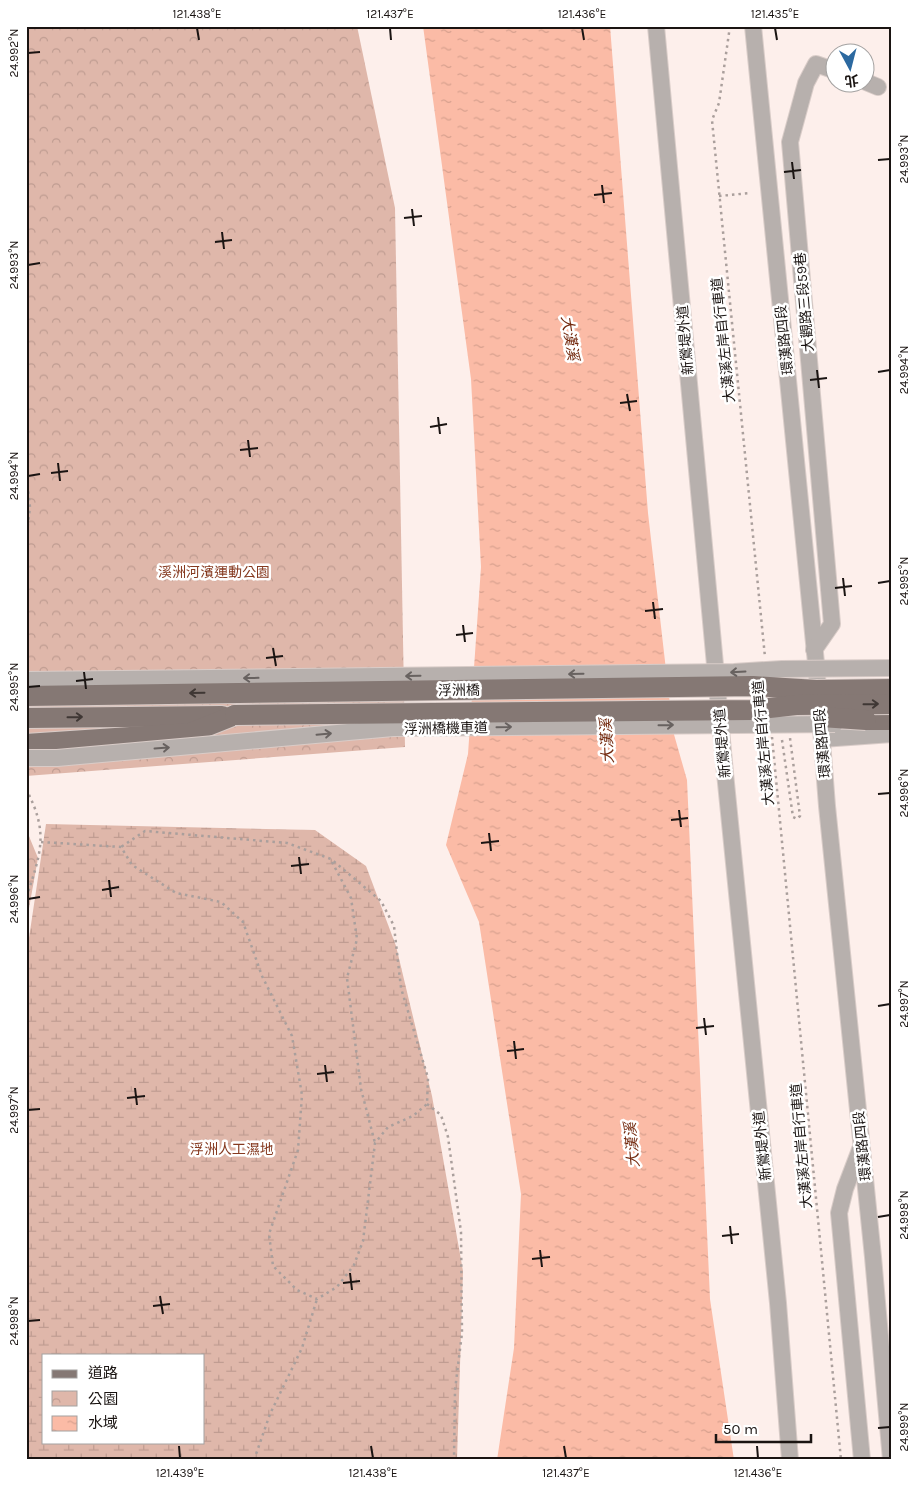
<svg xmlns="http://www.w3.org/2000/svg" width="918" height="1486" viewBox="0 0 918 1486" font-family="Karla,'Noto Sans TC',sans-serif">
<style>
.wetland{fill:url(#wetland-marsh);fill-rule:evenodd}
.park{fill:url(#park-crowns)}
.water{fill:url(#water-ripples)}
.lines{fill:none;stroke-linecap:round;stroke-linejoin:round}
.minor-casing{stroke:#d9ccc8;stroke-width:18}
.major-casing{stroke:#d9ccc8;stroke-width:22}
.path{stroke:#aa9f9c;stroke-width:2.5;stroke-dasharray:2.5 4;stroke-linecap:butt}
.minor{stroke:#b7b0ad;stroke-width:16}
.major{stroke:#857874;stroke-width:20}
.minor-bridge-casing{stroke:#d9ccc8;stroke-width:18;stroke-linecap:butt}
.major-bridge-casing{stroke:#d9ccc8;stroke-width:22;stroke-linecap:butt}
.minor-bridge{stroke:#b7b0ad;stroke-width:16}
.major-bridge{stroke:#857874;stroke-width:20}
.oneway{stroke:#686260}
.oneway2{stroke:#3f3734}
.ticks{fill:none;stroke:#1a1412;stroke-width:2}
.labels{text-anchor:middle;stroke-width:5;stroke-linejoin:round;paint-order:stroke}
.street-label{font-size:14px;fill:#1a1412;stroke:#fff}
.park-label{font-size:14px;fill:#863a20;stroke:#fff}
.water-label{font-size:15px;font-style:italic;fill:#73290e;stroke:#fff}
.neatline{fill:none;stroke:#1a1412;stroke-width:2}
.ticks-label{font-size:12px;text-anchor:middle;fill:#1a1412}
</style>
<defs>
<pattern id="wetland-marsh" width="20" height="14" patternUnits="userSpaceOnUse" patternTransform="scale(1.25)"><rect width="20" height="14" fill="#dfb7aa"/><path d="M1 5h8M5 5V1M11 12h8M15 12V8" fill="none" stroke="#bf9c91"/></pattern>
<pattern id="park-crowns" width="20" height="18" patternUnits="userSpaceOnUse" patternTransform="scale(1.25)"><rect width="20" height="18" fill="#dfb7aa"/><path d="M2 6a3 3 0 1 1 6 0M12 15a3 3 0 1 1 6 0" fill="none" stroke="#bf9c91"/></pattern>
<pattern id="water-ripples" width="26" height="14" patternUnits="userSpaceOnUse" patternTransform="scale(1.25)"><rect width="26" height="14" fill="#fbbba6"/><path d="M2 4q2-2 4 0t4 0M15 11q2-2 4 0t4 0" fill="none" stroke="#d7a08e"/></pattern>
</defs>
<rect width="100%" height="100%" fill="#fdefeb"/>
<!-- wetland -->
<path class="wetland" d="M46,824L315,830L366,866L396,946L432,1096L463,1271L457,1460H26V958ZM44,1355H204V1442H44Z"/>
<!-- park -->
<g class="park">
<path d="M26,26H357L395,208L405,747L26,776Z"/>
<path d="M26,829L38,858L26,925Z"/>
</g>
<!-- water -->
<path class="water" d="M423,26H610L648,513L673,731L687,780L710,1299L734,1460H497L514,1348L521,1194L479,922L446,845L468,754L481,567L471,379Z"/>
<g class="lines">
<!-- minor casing -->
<g class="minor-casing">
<g id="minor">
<path d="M656,26L725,773L778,1303L790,1460"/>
<path d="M753,26L816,663L827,806L873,1257L891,1460"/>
<path d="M866,82L878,87"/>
<path d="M814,650L832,624L790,142L806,83L816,64L836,71"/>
<path d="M822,739L892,734"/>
<path d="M861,1147L845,1189L839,1213L862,1460"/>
</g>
</g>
<!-- major casing -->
<g class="major-casing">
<g id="major">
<path d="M26,718L222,716"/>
<path d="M866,720H892"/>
<path d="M26,744L190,733L235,715"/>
</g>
</g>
<!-- path -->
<g class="path">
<path d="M730,26L719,103L712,120L765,657"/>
<path d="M719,196L750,193"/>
<path d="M26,472L30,507L26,541"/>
<path d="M772,737L841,1460"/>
<path d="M782,740L793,817L797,819L800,816L790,738"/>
<path d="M26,789C50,834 40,854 26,899"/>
<path d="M41,842L121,847L132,865L176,893L221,902L243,922L262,976L292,1036L302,1095L298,1150L269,1234L273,1266L297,1290L317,1299L337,1287L354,1265L363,1241L375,1143L388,1127L413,1116L427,1104L428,1078L401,988L394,926L381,901L331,859L287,843L145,831L121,847"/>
<path d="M332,862L351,898L357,939L347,978L361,1089L375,1143"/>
<path d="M427,1104L441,1115L448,1137L461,1232L462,1333L455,1390L454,1460"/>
<path d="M254,1460L270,1414L302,1348L317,1299"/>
</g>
<!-- minor -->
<use href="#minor" class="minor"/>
<!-- major -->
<use href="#major" class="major"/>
<!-- minor-bridge casing -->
<g class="minor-bridge-casing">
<g id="minor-bridge">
<path d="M26,680L734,672L782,669L892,668"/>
<path d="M26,758H57L393,728L835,724"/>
</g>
</g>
<!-- major-bridge casing -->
<g class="major-bridge-casing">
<g id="major-bridge">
<path d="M26,696L753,686L816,690L892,689"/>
<path d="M235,715L752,710L796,705L892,704"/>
<path d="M821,717L866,720"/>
</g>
</g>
<!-- minor-bridge -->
<use href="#minor-bridge" class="minor-bridge"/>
<!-- major-bridge -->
<use href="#major-bridge" class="major-bridge"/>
</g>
<!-- one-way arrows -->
<defs><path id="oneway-shaft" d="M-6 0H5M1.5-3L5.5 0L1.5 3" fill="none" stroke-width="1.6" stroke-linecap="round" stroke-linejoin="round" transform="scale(1.25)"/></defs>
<g class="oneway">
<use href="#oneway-shaft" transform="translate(738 672) rotate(177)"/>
<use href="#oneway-shaft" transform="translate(576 674) rotate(179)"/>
<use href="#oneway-shaft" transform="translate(413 676) rotate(179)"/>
<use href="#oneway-shaft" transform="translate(251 678) rotate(179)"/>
<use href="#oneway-shaft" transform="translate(666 725) rotate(-1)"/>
<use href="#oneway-shaft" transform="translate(504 727) rotate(-1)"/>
<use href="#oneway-shaft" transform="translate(324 734) rotate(-5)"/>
<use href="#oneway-shaft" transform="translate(162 748) rotate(-4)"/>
</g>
<g class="oneway2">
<use href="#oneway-shaft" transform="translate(197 693) rotate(179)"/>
<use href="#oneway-shaft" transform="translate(871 704) rotate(-1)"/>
<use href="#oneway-shaft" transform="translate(75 717) rotate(-1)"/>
</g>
<!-- ticks -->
<path class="ticks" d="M197,28L199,40M390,28L391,40M582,28L584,40M775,28L777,40M28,53L40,52M878,160L890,159M792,162L794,179M784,172L801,170M602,185L604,203M594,195L612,193M412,209L414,226M404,218L422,216M222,232L224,249M215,242L232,240M28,265L40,263M817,370L819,388M878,372L890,370M810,380L827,378M627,394L630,411M620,403L637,401M438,417L440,434M430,427L447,424M248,440L250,457M240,450L258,448M58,463L60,481M51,473L68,471M28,476L40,474M843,578L845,596M878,583L890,581M835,588L852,586M653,602L655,619M645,611L663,609M463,625L465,642M456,635L473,633M273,648L276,666M266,658L283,656M84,672L86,689M76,681L93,679M28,687L40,686M878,794L890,793M679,810L681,827M671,820L688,818M489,833L491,851M481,843L499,841M299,857L301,874M291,866L309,864M109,880L111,897M102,890L119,887M28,899L40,897M878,1006L890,1004M704,1018L706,1035M696,1028L714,1026M514,1041L516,1059M507,1051L524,1049M325,1065L327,1082M317,1074L334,1072M135,1088L137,1105M127,1098L145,1096M28,1110L40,1109M878,1217L890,1215M730,1226L732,1244M722,1236L739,1234M540,1250L542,1267M532,1259L550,1257M350,1273L352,1290M343,1283L360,1281M160,1296L163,1314M153,1306L170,1304M28,1321L40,1320M878,1428L890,1427M179,1446L180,1458M371,1446L373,1458M564,1446L566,1458M757,1446L758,1458"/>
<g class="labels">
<!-- street labels -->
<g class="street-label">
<text transform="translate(804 302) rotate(-95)" y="5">大觀路三段59巷</text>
<text transform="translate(685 340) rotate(-95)" y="5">新鶯堤外道</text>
<text transform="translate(723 340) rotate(-96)" y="5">大漢溪左岸自行車道</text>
<text transform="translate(784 340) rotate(-96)" y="5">環漢路四段</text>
<text transform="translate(459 690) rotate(-1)" y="5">浮洲橋</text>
<text transform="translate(446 728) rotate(-1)" y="5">浮洲橋機車道</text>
<text transform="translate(722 743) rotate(-95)" y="5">新鶯堤外道</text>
<text transform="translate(763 743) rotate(-95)" y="5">大漢溪左岸自行車道</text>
<text transform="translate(822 743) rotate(-95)" y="5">環漢路四段</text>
<text transform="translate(762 1146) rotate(-96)" y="5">新鶯堤外道</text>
<text transform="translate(801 1146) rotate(-95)" y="5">大漢溪左岸自行車道</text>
<text transform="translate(862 1146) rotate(-96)" y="5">環漢路四段</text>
</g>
<!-- park labels -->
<g class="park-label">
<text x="214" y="577">溪洲河濱運動公園</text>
<text x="232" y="1154">浮洲人工濕地</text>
</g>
<!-- water labels -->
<g class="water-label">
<text transform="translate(570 338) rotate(81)" y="5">大漢溪</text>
<text transform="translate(607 741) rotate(-93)" y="5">大漢溪</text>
<text transform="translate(632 1145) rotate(-95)" y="5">大漢溪</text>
</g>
</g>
<!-- border -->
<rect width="918" height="1486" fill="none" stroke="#ffffff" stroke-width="55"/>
<!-- legend -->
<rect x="42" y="1354" width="162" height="90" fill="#ffffff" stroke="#a3a1a0"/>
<rect x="52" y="1370" width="25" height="8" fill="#857874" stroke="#a3a1a0"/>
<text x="88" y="1378" font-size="15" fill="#1a1412">道路</text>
<rect x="52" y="1391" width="25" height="15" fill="url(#park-crowns)" stroke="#a3a1a0"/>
<text x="88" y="1404" font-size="15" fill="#1a1412">公園</text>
<rect x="52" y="1416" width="25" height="15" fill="url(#water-ripples)" stroke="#a3a1a0"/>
<text x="88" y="1428" font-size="15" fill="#1a1412">水域</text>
<!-- north arrow -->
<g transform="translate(850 68) rotate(173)"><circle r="24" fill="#ffffff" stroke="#a3a1a0"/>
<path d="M0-4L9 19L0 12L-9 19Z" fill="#2c69a0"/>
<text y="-8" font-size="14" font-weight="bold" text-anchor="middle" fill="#1a1412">北</text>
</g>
<!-- scale -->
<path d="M716 1434v8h95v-8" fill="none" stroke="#1a1412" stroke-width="2.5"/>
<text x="723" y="1434" font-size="15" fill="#1a1412" stroke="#ffffff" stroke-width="4" paint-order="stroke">50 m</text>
<rect x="28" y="28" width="862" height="1430" class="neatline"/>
<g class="ticks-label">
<text x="197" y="18">121.438°E</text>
<text x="390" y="18">121.437°E</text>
<text x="582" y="18">121.436°E</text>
<text x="775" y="18">121.435°E</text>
<text transform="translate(14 53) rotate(-90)" y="4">24.992°N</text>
<text transform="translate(904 159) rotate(-90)" y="4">24.993°N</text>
<text transform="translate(14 265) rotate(-90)" y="4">24.993°N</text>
<text transform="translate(904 370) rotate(-90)" y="4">24.994°N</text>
<text transform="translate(14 476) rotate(-90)" y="4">24.994°N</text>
<text transform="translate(904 581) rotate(-90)" y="4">24.995°N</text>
<text transform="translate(14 687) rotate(-90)" y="4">24.995°N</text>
<text transform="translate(904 793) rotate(-90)" y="4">24.996°N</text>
<text transform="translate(14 899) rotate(-90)" y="4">24.996°N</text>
<text transform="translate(904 1004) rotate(-90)" y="4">24.997°N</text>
<text transform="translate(14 1110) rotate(-90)" y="4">24.997°N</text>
<text transform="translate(904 1215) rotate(-90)" y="4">24.998°N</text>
<text transform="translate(14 1321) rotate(-90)" y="4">24.998°N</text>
<text transform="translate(904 1427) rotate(-90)" y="4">24.999°N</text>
<text x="180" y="1477">121.439°E</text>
<text x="373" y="1477">121.438°E</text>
<text x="566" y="1477">121.437°E</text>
<text x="758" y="1477">121.436°E</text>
</g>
</svg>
